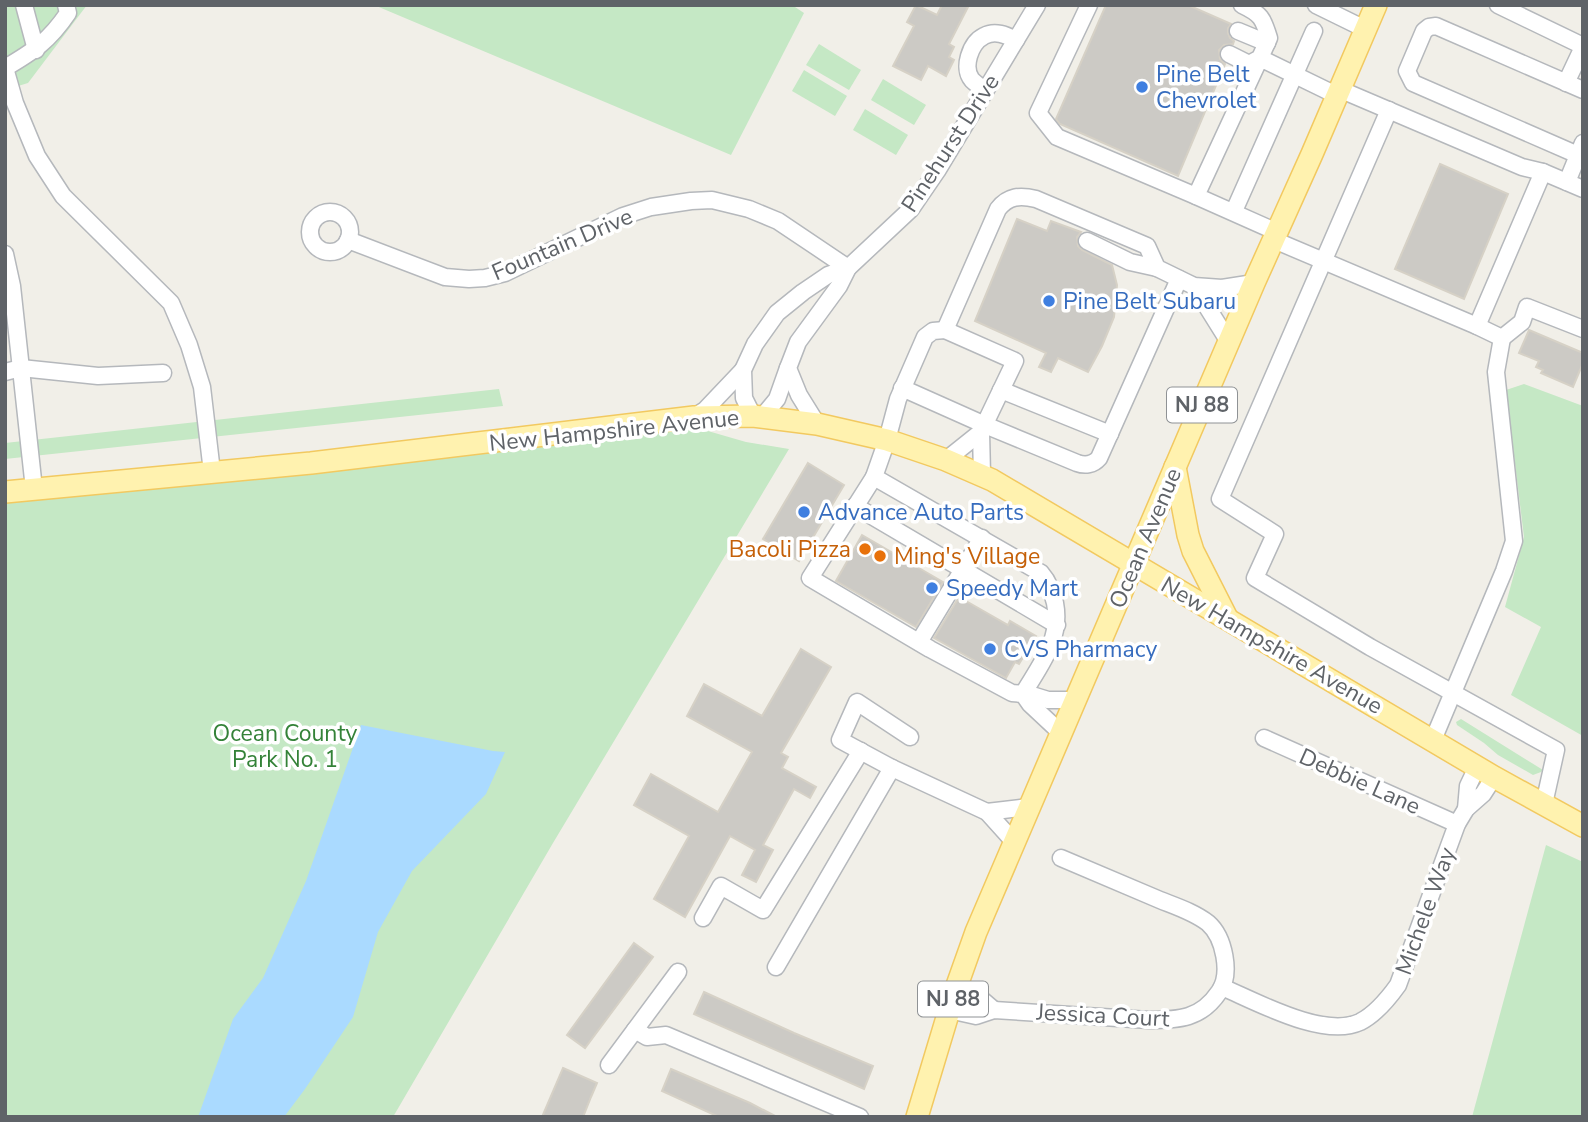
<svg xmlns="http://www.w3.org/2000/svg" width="1588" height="1122" viewBox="0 0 1588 1122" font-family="'Nunito Sans',sans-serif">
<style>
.green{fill:#c5e8c5}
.water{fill:#aadaff}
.building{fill:#cccac5;stroke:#d6d1c6;stroke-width:2}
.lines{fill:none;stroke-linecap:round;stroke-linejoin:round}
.minor-casing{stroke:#b5b8bc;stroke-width:19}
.major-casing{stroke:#f2c960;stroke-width:24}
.minor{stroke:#fff;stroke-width:16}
.major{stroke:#fff2af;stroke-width:21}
.shop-dot{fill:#3f7fe0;stroke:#fff;stroke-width:2.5}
.food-dot{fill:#e8710a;stroke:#fff;stroke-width:2.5}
.labels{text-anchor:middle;stroke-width:7;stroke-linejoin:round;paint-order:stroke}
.shield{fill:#fff;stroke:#8f9295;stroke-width:2}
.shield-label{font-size:21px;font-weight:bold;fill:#5f6368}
.shop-label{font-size:23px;fill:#366cbe;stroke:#fff;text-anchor:start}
.street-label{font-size:23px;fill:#5f6368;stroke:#fff}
.food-label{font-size:23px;fill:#c56008;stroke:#fff;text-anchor:end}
.park-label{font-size:23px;fill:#348238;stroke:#fff}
</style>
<rect width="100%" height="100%" fill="#f1efe8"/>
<!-- green -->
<g class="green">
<path d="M5,5H87L28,83L5,90Z"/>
<path d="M374,5H792L804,13L731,155Z"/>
<path d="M819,44L861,70L849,90L806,65Z"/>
<path d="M804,70L847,96L835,116L792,91Z"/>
<path d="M883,79L926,105L914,125L871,100Z"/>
<path d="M865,109L908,135L896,155L853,130Z"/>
<path d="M1524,384L1583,406V736L1511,695L1541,627L1505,607L1524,537L1506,390Z"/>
<path d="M499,389L503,406L5,459V443Z"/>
<path d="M694,427L746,442L789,449L553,843L393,1117H5V492Z"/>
<path d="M1461,719L1543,770L1541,772L1533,775L1498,755L1484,743L1457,725L1456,722Z"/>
<path d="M1546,845L1583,862V1117H1472Z"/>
</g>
<!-- water -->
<path class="water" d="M361,725L493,751L505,752L486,794L412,871L378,932L353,1017L305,1089L284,1117H198L233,1019L263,978L306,881Z"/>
<!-- building -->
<g class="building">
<path d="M916,5L937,15L942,5H969L949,44L954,47L949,57L954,60L946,76L928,66L921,80L893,66L914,26L907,22Z"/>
<path d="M1106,5H1188L1231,24L1228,28V33L1230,38L1234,41L1233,44L1224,45L1219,50L1220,59L1225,64L1178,176L1060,124L1056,119Z"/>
<path d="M1440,164L1508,194L1464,299L1395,269Z"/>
<path d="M1017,219L1047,231L1051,221L1081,232L1077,237L1078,246L1082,250L1112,265L1117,285L1114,317L1102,346L1088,372L1058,358L1051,372L1039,367L1046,353L975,321Z"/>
<path d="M1529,330L1583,353V363L1573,387L1541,373L1543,370L1536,367L1539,361L1519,353Z"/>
<path d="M808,463L844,485L799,561L763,539Z"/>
<path d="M862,535L943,582L916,627L836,581Z"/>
<path d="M959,597L1008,625L1010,621L1036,636L1019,664L1015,662L1006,678L934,638Z"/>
<path d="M801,649L831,667L781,753L788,757L782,768L816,787L810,798L794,789L763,845L773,850L756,882L742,875L755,850L730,836L685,917L654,899L689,836L634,805L651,774L718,812L752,752L687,716L704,684L762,716Z"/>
<path d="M634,943L653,957L585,1048L567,1035Z"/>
<path d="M704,992L794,1033L873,1066L864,1089L694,1014Z"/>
<path d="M563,1068L597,1083L591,1097L583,1117H542Z"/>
<path d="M671,1069L750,1103L777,1117H719L662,1091Z"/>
</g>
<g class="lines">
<!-- minor casing -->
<g class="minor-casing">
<g id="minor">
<path d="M24,5L36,50"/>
<path d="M1089,5L1038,113L1057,137L1196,196"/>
<path d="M1316,5L1365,29"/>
<path d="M1498,5L1583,46"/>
<path d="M1238,31L1267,43"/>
<path d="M1229,54L1249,64L1260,58L1269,38C1263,18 1261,14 1242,5"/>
<path d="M5,68L15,103L37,156L63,196L171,303L189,345L202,387L212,472"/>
<path d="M5,68C34,51 49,41 68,13L66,5"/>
<path d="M1566,83L1583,47"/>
<path d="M1339,89L1522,167L1543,172L1583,189"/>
<path d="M985,91C981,87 976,84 972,80C962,68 970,43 984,36C995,30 1006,35 1016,40"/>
<path d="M1389,110L1220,499L1275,534L1255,578L1370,647L1556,750L1544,804"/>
<path d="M1578,155L1413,83L1407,71L1424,31L1429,27L1436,26L1583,90"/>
<path d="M1567,182L1583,143"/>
<path d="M1234,211L1314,31"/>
<circle cx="330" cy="232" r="20"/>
<path d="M1277,232L1196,196L1260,58L1336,95"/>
<path d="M348,240L445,277L469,279L485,278L505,273L623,216L651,207L691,201L712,200L749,209L778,221L848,268"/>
<path d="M1274,240L1477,326L1502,338L1522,322L1527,307L1583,329"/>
<path d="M1087,241L1130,262L1157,268"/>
<path d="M5,254L12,286L34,489"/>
<path d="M1194,286L1229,342"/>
<path d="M1477,326L1543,172"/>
<path d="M945,330L933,331L925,337L898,399L887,440L874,477L1041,573C1049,582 1052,592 1055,603C1062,639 1040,665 1023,694L1035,696L1048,700H1075"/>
<path d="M5,372L21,368L98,376L163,373"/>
<path d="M902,388L985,425L1077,463C1085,466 1093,465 1099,458L1179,279"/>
<path d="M1001,390L1110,434"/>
<path d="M753,416L744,398L743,370L755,344L777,313L803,292L828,275L848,268"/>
<path d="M763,416L777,399L788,368"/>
<path d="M694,417L705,410L743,370"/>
<path d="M817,424L799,395L788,368L798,342L839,286L848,268L911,209L937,171L1037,5"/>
<path d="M981,432L982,475"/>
<path d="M946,460L981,432L1015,361L945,330L998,209C1008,196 1020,195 1036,199L1147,246L1157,268L1194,286L1222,288L1254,283"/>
<path d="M874,477L810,578L930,649L1012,693L1023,694L1030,704L1061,733"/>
<path d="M855,506L1057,625"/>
<path d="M919,642L982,538"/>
<path d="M910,737L857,702L840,740L892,768L987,812L1014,842"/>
<path d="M1264,738L1457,824"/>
<path d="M1433,740L1504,571L1514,541L1496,372L1502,338"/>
<path d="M1466,809L1468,786L1477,767"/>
<path d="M987,812L1028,807"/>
<path d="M703,918L721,886L763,910L861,751"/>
<path d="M776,967L892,768"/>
<path d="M1222,987C1257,1002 1324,1039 1360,1022C1376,1014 1388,999 1398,985L1457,824L1466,809L1483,794L1494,777"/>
<path d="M955,991L980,998L994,1010"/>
<path d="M949,1010L976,1016L994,1010L1149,1020C1179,1020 1201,1019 1219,992C1232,974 1224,937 1208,923C1194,912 1175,906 1160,900C1127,886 1094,872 1061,858"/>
<path d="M635,1030L647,1037L666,1035L860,1117"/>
<path d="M609,1065L678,972"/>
</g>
</g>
<!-- major casing -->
<g class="major-casing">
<g id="major">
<path d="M1175,467L1188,535L1193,551L1227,618"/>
<path d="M5,492L311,463L694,417L753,416L817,424L887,440L946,460L992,480L1494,777L1583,826"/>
<path d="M917,1117L955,991L976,932L1254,283L1312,154L1376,5"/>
</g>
</g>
<!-- minor -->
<use href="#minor" class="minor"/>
<!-- major -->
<use href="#major" class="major"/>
</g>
<!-- markers -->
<g class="shop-dot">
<circle cx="1142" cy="87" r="7"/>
<circle cx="1049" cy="301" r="7"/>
<circle cx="804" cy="512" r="7"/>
<circle cx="932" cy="588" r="7"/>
<circle cx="990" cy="649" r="7"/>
</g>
<g class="food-dot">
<circle cx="865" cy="549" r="7"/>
<circle cx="880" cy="556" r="7"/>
</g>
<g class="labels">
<!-- shield labels -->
<g class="shield">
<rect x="1167" y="387.5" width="70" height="35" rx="5"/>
<rect x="918" y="981.5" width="70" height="35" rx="5"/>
</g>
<g class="shield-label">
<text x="1202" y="412">NJ 88</text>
<text x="953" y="1006">NJ 88</text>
</g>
<!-- shop labels -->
<g class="shop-label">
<text x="1156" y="82">Pine Belt<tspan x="1156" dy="26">Chevrolet</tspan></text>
<text x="1063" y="309">Pine Belt Subaru</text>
<text x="818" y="520">Advance Auto Parts</text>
<text x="946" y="596">Speedy Mart</text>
<text x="1004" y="657">CVS Pharmacy</text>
</g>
<!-- street labels -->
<g class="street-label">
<text transform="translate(950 143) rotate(-57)" y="8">Pinehurst Drive</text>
<text transform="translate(562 244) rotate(-23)" y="8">Fountain Drive</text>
<text transform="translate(614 430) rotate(-6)" y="8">New Hampshire Avenue</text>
<text transform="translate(1145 538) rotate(-67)" y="8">Ocean Avenue</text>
<text transform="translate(1272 645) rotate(30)" y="8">New Hampshire Avenue</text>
<text transform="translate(1360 781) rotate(24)" y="8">Debbie Lane</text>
<text transform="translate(1425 911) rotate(-70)" y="8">Michele Way</text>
<text transform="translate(1103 1015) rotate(3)" y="8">Jessica Court</text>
</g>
<!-- food labels -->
<g class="food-label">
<text x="851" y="557">Bacoli Pizza</text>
<text x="894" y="564" text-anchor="start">Ming's Village</text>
</g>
<!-- park labels -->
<g class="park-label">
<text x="285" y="741">Ocean County<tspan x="285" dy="26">Park No. 1</tspan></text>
</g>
</g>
<!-- border -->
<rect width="1588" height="1122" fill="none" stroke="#5f6368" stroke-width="14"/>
</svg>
